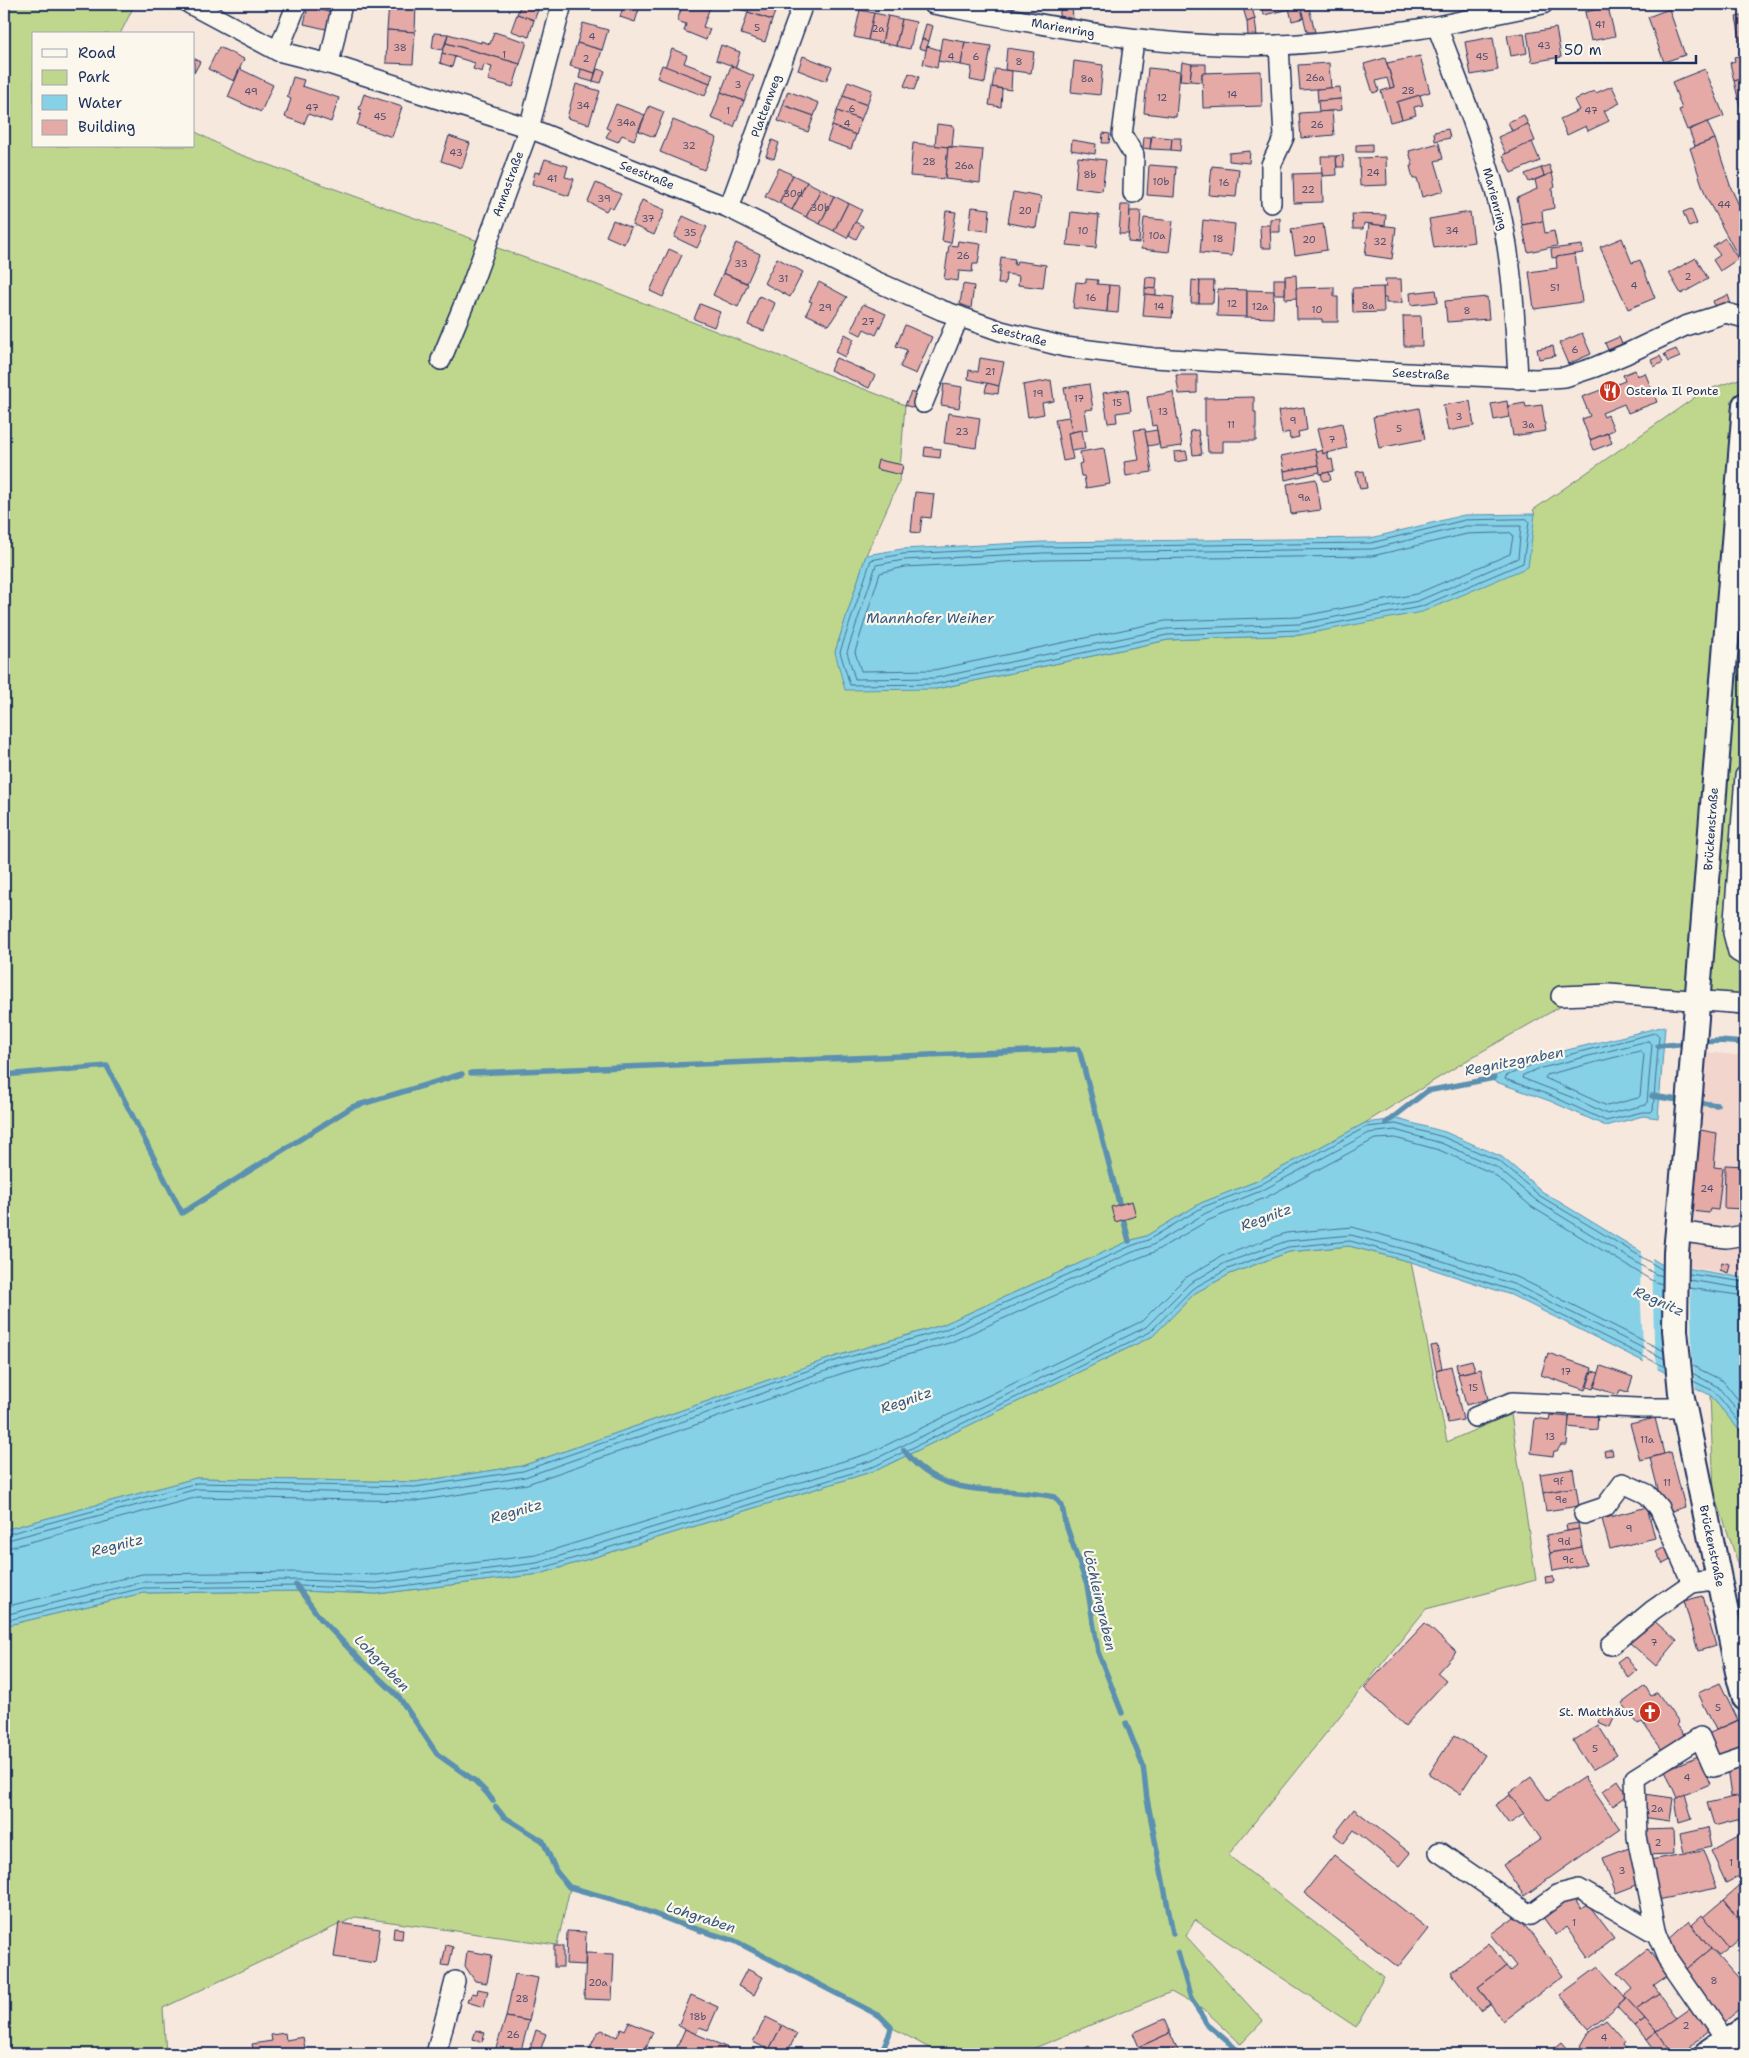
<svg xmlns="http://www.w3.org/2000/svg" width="1749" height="2058" viewBox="0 0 1749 2058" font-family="'Shantell Sans',sans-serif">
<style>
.built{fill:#f2d5cd}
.green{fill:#bfd78d;stroke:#6d8376}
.water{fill:#86d1e6;stroke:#5b90b0}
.pier{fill:#f7e8de}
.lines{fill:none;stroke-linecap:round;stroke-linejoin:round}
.shore{stroke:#467094;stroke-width:1}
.stream{stroke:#5b90b0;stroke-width:5.5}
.building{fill:#e5aaa5;stroke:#1b2f5e}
.minor-casing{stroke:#1b2f5e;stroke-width:22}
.major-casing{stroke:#1b2f5e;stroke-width:28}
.minor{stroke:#fbf7ec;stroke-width:19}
.major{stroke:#fbf7ec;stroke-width:24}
.labels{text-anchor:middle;stroke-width:4.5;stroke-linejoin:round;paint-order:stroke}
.number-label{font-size:10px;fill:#4e4e70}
.street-label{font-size:12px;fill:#1b2f5e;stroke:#fbf7ec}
.poi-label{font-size:12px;fill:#1b2f5e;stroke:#fbf7ec;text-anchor:start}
.water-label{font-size:14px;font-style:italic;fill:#365880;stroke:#fbf7ec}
</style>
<rect width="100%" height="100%" fill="#f7e8de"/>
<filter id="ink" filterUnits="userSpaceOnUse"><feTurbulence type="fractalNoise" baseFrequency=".02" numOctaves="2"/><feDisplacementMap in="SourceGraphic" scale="10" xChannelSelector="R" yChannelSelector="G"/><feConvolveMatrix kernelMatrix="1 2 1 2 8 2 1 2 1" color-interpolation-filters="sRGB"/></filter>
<g filter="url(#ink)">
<!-- built -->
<path class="built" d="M1705,1052L1745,1056V1276L1688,1267L1689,1216Z"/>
<!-- green -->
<g class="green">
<path d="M4,4H135L120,34H34V146H194V131L233,152L572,275L905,405L899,482L866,555L835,652L936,689L1168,640L1300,635L1535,514L1533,510L1704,391L1745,377V1015L1579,996L1474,1056L1365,1123L1257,1181L1201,1203L1146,1236L1129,1241L942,1325L837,1356L522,1466L415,1482L196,1478L4,1530Z"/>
<path d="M1349,1246L1411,1262L1447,1442L1511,1414L1536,1580L1426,1609L1228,1855L1384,1977L1356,2027L1195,1920L1186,1936L1263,2021L1241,2044L1207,2012L1171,1992L1020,2054H940L891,2027L880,2016L735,1941L680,1924L626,1903L570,1888L557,1945L355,1917L163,2008L166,2054H4V1626L143,1593L300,1591L377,1594L540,1574L877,1470L1153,1336L1195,1293L1230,1274L1289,1252Z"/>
<path d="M1710,1395L1745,1437V1568L1740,1569L1714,1492Z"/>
</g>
<!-- water -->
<g class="water">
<path d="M1535,514L1528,567L1422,612L1300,635L1168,640L936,689L845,690L835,652L866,555L902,549L1043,542L1371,538L1464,515Z"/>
<path d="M1665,1026L1658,1118L1643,1116L1606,1126L1550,1101L1488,1079L1535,1058Z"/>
<path d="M1397,1119L1445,1132L1502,1157L1543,1192L1661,1264L1745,1278V1437L1710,1395L1511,1295L1411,1262L1349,1246L1289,1252L1230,1274L1195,1293L1153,1336L877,1470L540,1574L377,1594L300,1591L143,1593L4,1626V1530L196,1478L415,1482L522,1466L837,1356L942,1325L1129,1241L1146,1236L1201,1203L1257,1181L1365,1123Z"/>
</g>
<!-- pier -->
<g class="pier">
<path d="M1642,1249L1652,1256L1654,1340L1658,1372L1644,1365L1640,1287Z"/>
<path d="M1663,1262L1690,1267L1692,1355L1696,1391L1667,1376L1662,1329Z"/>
</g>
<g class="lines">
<!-- shore -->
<g class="shore">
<path d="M1527,519L1529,522L1523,563L1420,607L1299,630L1167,635L936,684L850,685L840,652L871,560L903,554L1043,547L1371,543L1465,520Z"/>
<path d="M1466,526H1521L1518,558L1418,601L1299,624L1166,629L935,678L855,679L847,652L876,565L904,560L1043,553L1372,549Z"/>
<path d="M1511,533L1513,536L1510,554L1416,594L1298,617L1165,621L934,670L861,671L855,652L880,573L904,567L1043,560L1372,556L1467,534Z"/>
<path d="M1656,1033L1659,1036L1653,1110L1651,1112H1642L1606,1121L1552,1096L1505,1079L1506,1076L1536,1063Z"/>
<path d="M1649,1041L1652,1044L1647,1103L1646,1105L1607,1114L1576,1099L1522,1078L1523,1075L1538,1069Z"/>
<path d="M1641,1051L1644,1054L1640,1096L1638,1098L1607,1106L1545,1078L1547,1075Z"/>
<path d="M1689,1274L1745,1282"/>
<path d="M1689,1280L1745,1289"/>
<path d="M1689,1288L1745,1296"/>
<path d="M1691,1365L1723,1381L1745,1408"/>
<path d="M1692,1373L1718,1387L1745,1419"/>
<path d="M1693,1381L1714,1391L1745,1429"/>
<path d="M4,1535L197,1483L415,1487L523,1471L838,1360L944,1330L1131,1246L1148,1240L1203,1207L1260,1185L1366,1127L1396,1124L1443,1137L1499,1161L1540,1196L1663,1270"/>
<path d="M4,1541L197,1489L415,1494L525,1477L840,1366L946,1336L1133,1252L1151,1246L1206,1213L1263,1190L1369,1133L1395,1130L1441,1143L1496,1167L1537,1201L1655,1274L1663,1276"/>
<path d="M4,1549L198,1497L416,1501L527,1484L843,1373L949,1343L1136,1259L1154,1252L1209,1220L1265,1198L1375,1139L1395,1138L1439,1150L1492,1173L1532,1207L1651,1280L1662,1284"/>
<path d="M4,1607L142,1574L300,1572L376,1575L536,1555L870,1453L1142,1321L1185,1278L1222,1256L1286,1233L1352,1227L1416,1244L1519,1278L1664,1351"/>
<path d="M4,1615L142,1582L300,1580L376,1583L537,1563L873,1460L1146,1327L1189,1284L1225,1263L1287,1241L1351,1235L1415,1252L1516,1285L1665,1359"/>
<path d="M4,1621L143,1588L300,1586L377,1589L539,1569L875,1466L1150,1332L1192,1289L1228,1269L1288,1247L1350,1241L1413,1258L1513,1291L1665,1367"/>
</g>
<!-- stream -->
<g class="stream">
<path d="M1700,1042L1719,1041L1745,1043"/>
<path d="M1658,1046L1688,1043"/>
<path d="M471,1073L1079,1049L1129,1241"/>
<path d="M4,1075L107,1066L182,1213L352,1107L462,1074"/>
<path d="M1652,1096L1685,1101"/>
<path d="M1694,1102L1717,1105"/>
<path d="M1386,1123L1427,1091L1494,1078"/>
<path d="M904,1450C941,1503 1001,1484 1055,1497L1062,1506L1065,1522L1087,1585L1098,1652L1122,1713"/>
<path d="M296,1585L320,1618L359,1659L399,1697L437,1754L475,1781L487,1793L493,1801"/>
<path d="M1126,1723L1143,1766L1147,1799L1173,1933"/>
<path d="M496,1807L503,1816L543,1841L556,1871L569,1887L626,1903L680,1924L735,1941L880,2016L891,2027C890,2037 884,2045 880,2054"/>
<path d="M1178,1953L1191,1999L1207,2024L1242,2054"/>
</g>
</g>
<!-- building -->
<g class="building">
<path d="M308,4H335L333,13L308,7Z"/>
<path d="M389,4H416L415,32L387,30Z"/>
<path d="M521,4L538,10L534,20L517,14Z"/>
<path d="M624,4L639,9L635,22L620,17Z"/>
<path d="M683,4H701L710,7L703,27L710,29L706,40L684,31L686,24L677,21Z"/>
<path d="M741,4H749L747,11L739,9Z"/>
<path d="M751,4H778L772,20L748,12Z"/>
<path d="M1062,4L1072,5L1073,19L1059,16Z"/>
<path d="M1212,4H1237L1214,10Z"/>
<path d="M1242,4H1251L1255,19L1247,22Z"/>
<path d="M1267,4H1288L1289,9L1264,15L1261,5Z"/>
<path d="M1288,4H1300L1304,18L1292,21Z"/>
<path d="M1300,4H1308L1315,32H1307Z"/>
<path d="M308,7L333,13L330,30L304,24Z"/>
<path d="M1608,7L1615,36L1591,41L1585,12Z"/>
<path d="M1669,9L1685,55L1664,62L1648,17Z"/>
<path d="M860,10L874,13L868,40L854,37Z"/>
<path d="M748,12L772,20L765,42L741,34Z"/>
<path d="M874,13L888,16L882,43L868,40Z"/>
<path d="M517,14L534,20L529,37L511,31Z"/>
<path d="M1745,15V47L1742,48L1736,17Z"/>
<path d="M888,16L902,19L896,46L882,43Z"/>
<path d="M902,19L916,22L910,49L896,46Z"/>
<path d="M1255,19L1257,36H1248L1247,22Z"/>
<path d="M583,23L608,30L602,50L577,43Z"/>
<path d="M926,24L933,26L929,41L922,39Z"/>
<path d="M1556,28L1561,57L1532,62L1527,33Z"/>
<path d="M387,30L415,32L413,64L386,63Z"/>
<path d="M494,32L527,42L520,64L446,43L448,34L481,43V41L490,44Z"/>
<path d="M434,33L448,34L443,50L432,48Z"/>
<path d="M1524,33L1527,53L1511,56L1507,35Z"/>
<path d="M1493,37L1498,70L1471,75L1465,42Z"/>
<path d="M942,38L965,42L961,65L938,61Z"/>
<path d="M922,39L929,41L926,50L919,48Z"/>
<path d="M965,42L991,46L985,83L970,80L972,67L961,65Z"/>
<path d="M446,43L520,64L513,87L488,80L492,67L484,65L482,72L473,69L475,63L442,53Z"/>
<path d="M577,43L602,50L595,73L570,66Z"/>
<path d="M721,45L740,52L736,67L716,60Z"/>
<path d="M927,46L940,50L937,68L923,64Z"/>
<path d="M219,47L244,59L234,81L208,69Z"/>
<path d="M1007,48L1034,52L1031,73L1005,70Z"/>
<path d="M672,49L687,55L684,63L713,74L710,83L665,67Z"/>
<path d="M442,53L455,57L452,67L440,63Z"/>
<path d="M1745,55V78L1734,81L1730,63L1735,61L1734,57Z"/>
<path d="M803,56L832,67L826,81L798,70Z"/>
<path d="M1420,56L1430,92L1397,102L1402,119L1390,122L1381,91L1394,87L1387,63Z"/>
<path d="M194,58L200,62L194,73Z"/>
<path d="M1385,58L1394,87L1390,88L1387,78L1376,81L1379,91L1373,93L1364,64Z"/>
<path d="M1074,61L1103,65L1100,95L1071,92Z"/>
<path d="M1182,62L1192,64L1190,81L1180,80Z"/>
<path d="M1329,63L1331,88L1300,90L1298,65Z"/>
<path d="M1192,64H1206V73H1202V82L1190,81Z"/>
<path d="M662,65L710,83L705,96L657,78Z"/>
<path d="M731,66L754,76L744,101L721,92Z"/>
<path d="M1148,68L1180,71L1176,117L1144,113Z"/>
<path d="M240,69L273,85L261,112L228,97Z"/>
<path d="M581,69L595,73L593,82L579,78Z"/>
<path d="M597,69L605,71L601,83L593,81Z"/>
<path d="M995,69L1012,71L1011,90L992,87Z"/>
<path d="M1705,69L1724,116L1687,130L1679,110L1682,109L1672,82Z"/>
<path d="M1261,71L1262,106L1203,108L1202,73Z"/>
<path d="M909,73L919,77L914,90L904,86Z"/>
<path d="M293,77L304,80L302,86L339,98L331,122L308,114L304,124L285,117L291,99L287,97Z"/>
<path d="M1745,78V128L1734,81Z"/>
<path d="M848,81L872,90L867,105L843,96Z"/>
<path d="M576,84L600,91L589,124L567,118Z"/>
<path d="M1612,86L1620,103L1604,111L1609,121L1588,131L1586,126L1567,135L1560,119L1579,110L1574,100L1595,91L1596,93Z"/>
<path d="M992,87L1002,89L1001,107L989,105Z"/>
<path d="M1340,87L1341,99L1318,101L1317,89Z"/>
<path d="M788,91L819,103L814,116L783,105Z"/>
<path d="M721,92L744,101L734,127L711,118Z"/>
<path d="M364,94L402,107L392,137L357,125L362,110L359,109Z"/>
<path d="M1420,95L1423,105L1414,107L1416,115L1402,119L1397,102Z"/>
<path d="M843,96L867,105L861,120L837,111Z"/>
<path d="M1341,99L1342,110L1319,112L1318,101Z"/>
<path d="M616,104L645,115L634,140L622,135L618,142L606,137L610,130L606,128Z"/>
<path d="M783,105L814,116L808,132L778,121Z"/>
<path d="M649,106L664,112L654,137L639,131Z"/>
<path d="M837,111L861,120L856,135L832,126Z"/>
<path d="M1332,111L1334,135L1301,138L1299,113Z"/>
<path d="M1524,115L1528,124L1512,131L1508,122Z"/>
<path d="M673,120L717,138L704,170L660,152Z"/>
<path d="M1707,122L1715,139L1695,146L1689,130Z"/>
<path d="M937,124L954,126L952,147L935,146Z"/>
<path d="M1528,124L1535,141L1506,154L1498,137Z"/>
<path d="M832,126L856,135L851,149L827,141Z"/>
<path d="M1448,129L1450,138L1435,141L1434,132Z"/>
<path d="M1103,133L1110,134L1109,143H1102Z"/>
<path d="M449,136L470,143L462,168L441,161Z"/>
<path d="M1152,136L1172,138L1171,150L1150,149Z"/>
<path d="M1144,137H1151L1150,149L1143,148Z"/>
<path d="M1172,138H1181L1180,151L1171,150Z"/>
<path d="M1715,139L1731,188L1745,218V255L1739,258L1706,197L1690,148Z"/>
<path d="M772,140L779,143L774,159L766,156Z"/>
<path d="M1072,140L1096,144L1095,154L1071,150Z"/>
<path d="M1532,142L1540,161L1511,173L1503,155Z"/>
<path d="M913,143L948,147L945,179L910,176Z"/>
<path d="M1439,143L1443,159L1435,161L1444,191L1422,197L1417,178L1413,179L1410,166H1413L1409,151Z"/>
<path d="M1372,144V152H1356V145Z"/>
<path d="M948,147L983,150L980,183L945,179Z"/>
<path d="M1250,151L1249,163L1229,161V153Z"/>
<path d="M1343,155L1344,167H1337L1336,156Z"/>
<path d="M1321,156H1336L1337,175L1322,176Z"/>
<path d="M1078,157L1106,160L1102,191L1075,188Z"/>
<path d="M1386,157L1387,185L1360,186L1359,158Z"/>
<path d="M545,159L568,166L565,177L574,179L569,196L532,184L535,172L540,173Z"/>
<path d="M1149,165L1176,167L1174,197L1147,195Z"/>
<path d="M1549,165L1552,173L1544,176L1541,168Z"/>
<path d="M1212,166L1239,169L1236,197L1209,195Z"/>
<path d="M779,168L793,175L779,203L765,196Z"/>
<path d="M1541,168L1544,176L1529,182L1525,174Z"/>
<path d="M1322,173L1323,202L1294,203L1293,174Z"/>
<path d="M1552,173L1555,187L1552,189L1554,208L1542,211L1543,221L1522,225L1517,198L1537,189L1535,180Z"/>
<path d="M793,175L807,182L792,210L779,203Z"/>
<path d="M807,182L821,189L806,217L792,210Z"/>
<path d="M596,183L621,194L613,209L609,206L606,211L588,202Z"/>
<path d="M821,189L834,196L820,224L806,217Z"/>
<path d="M1013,192L1041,197L1036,228L1008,223Z"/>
<path d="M834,196L848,203L834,231L820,224Z"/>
<path d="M642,200L665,210L654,235L632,225Z"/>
<path d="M848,203L862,210L847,238L834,231Z"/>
<path d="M1121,205H1130L1129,234H1119Z"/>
<path d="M972,207L990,209L988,231L969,229Z"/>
<path d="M1691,209L1697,224L1689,227L1683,212Z"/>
<path d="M946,211L956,212L951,243L942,241Z"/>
<path d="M1130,211H1141L1139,243L1128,242Z"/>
<path d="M1071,212L1099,215L1096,248L1067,245Z"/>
<path d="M1470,212L1474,242L1434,248L1429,219Z"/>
<path d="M1352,214L1386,215L1385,226L1364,223L1363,229H1353Z"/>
<path d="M683,216L707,227L697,248L674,237Z"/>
<path d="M1144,218L1173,221L1169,252L1141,249Z"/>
<path d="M1280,218V232H1270V219Z"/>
<path d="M613,220L631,228L624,244L606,236Z"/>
<path d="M1203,220L1235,224L1232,256L1200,253Z"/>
<path d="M1543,221L1545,233L1554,231L1557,246L1528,252L1522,225Z"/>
<path d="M855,222L863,226L856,239L849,235Z"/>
<path d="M1323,224L1327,250L1295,255L1291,229Z"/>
<path d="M1369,224L1396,227L1392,259L1365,255Z"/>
<path d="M1260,225H1270L1271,248H1261Z"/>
<path d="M1622,238L1632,263L1640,260L1655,298L1628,309L1600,247Z"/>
<path d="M1725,238L1738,259L1720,271L1713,260L1720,255L1713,246Z"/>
<path d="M958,241L981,244L978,264H973L972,272L959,271L958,281L944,279L949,245L957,246Z"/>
<path d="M736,243L760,254L747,283L723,273Z"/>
<path d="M1582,245L1583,253L1552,258L1551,249Z"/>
<path d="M669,249L682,255L663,297L650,291Z"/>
<path d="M1575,254L1582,302L1534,309L1529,272L1557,268L1556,257Z"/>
<path d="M1001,257L1015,259L1014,265H1016L1017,261L1046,265L1043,288L1018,285L1019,276L1006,274L1005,284H998Z"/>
<path d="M777,258L803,272L790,297L764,283Z"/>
<path d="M1696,258L1708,279L1681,294L1669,273Z"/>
<path d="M723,273L748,284L738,307L713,295Z"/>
<path d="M1296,275L1297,298L1285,299V276Z"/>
<path d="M1146,277L1157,278L1156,289L1145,288Z"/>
<path d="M1086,279L1098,280L1097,284L1109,285L1107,312L1073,308L1076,282L1086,283Z"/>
<rect x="1274" y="279" width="11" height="15"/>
<path d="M1385,279H1401L1402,303H1386V298H1383V287H1386Z"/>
<path d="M1192,280L1200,281L1199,303H1191Z"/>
<path d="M1200,281H1214L1213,303H1199Z"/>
<path d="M819,282L847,297L829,325L806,314L812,302L809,301Z"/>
<path d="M963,284L974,286L971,308L960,304Z"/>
<path d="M1109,285L1120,286L1118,313L1107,312Z"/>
<path d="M1334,287V297H1338V322H1322V319H1297L1296,288Z"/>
<path d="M1383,287L1384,312L1353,313L1352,288Z"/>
<path d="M1145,288L1156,289V295L1145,294Z"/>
<path d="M1218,289L1247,290V317L1217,316Z"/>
<path d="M1247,290L1274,291L1273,318L1247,317Z"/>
<path d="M1436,290L1438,302L1411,305L1410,293Z"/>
<path d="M1145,294L1174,297L1172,318L1143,316Z"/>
<path d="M1728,295L1731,304L1716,309L1713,301Z"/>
<path d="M759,296L775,303L764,331L748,325Z"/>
<path d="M1487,297L1489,319L1447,322L1445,301Z"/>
<path d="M700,304L720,312L714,327L694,319Z"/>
<path d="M863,304L886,314L876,335L864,329L861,335L851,330Z"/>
<path d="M1403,316H1421L1422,346H1404Z"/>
<path d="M905,325L932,337L916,374L900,367L907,350L896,346Z"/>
<path d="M1582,333L1591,354L1568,364L1559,343Z"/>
<path d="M845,334L854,339L845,357L835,352Z"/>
<path d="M1619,337L1622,344L1608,350L1605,343Z"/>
<path d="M1553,346L1555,356L1539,359L1537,349Z"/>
<path d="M1676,349L1680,357L1668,362L1664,354Z"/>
<path d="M1660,356L1663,362L1654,367L1651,360Z"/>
<path d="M836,358L875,375L869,388L830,370Z"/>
<path d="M980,358L1004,362L999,386L968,379L969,370L978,372Z"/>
<path d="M1635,370L1637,376L1645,373L1657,402L1628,413L1624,404L1602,413L1604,417L1608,415L1614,430L1590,440L1582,419L1590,416L1582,397L1625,381L1623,375Z"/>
<path d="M1176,375H1197V393L1179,394Z"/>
<path d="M1051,380L1054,401L1042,403L1044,414L1028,417L1023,385Z"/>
<path d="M987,383L999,386L998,394L985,392Z"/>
<path d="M944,384L962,387L959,408L941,405Z"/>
<path d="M1089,384L1093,409L1085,410L1088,429L1072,432L1064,388Z"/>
<path d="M1128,389L1131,411L1116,413L1117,422L1108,423L1103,393Z"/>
<path d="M911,392L919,396L913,408L905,405Z"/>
<path d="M1173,392L1182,446L1160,449L1156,425L1152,426L1147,397Z"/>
<path d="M1254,397V412H1256V441H1223V452H1208L1207,436H1205V398Z"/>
<path d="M1470,401L1474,426L1448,431L1443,405Z"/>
<path d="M1507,401L1509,417L1494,420L1491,404Z"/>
<path d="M1525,403L1526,407L1542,405L1546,431L1513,436L1508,406Z"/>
<path d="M1304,407L1307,430L1298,432L1299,437L1290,439L1289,432L1282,434L1278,411Z"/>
<path d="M1419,408L1425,439L1379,448L1373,417Z"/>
<path d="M948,413L980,418L976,448L944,443Z"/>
<path d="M1069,417L1072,432L1068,433L1073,459L1063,461L1055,419Z"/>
<path d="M1342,423L1347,448L1323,454L1317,429Z"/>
<path d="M1145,429L1152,472L1126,476L1124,462L1139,460L1134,430Z"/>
<path d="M1082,430L1085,449L1071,451L1068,433Z"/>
<path d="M1157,430L1159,444L1148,446L1145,432Z"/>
<path d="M1198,430L1202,454L1193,455L1190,431Z"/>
<path d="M1608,433L1612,443L1594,450L1590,440Z"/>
<path d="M925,447L941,449L940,458L924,456Z"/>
<path d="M1104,448L1110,484L1086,488L1084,476H1081L1079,464L1082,463L1080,452Z"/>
<path d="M1315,449L1319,465L1284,471L1281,456Z"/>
<path d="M1322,450L1323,454L1327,452L1329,460L1332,459L1334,471L1320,474L1316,452Z"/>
<path d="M1186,451L1188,460L1175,462L1174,452Z"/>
<path d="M878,460L903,465L901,475L876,469Z"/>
<path d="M1319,465L1320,472L1285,480L1284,471Z"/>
<path d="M1364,471L1367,488L1360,489L1356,472Z"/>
<path d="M1329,472L1331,480L1323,481L1321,474Z"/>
<path d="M1316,479L1321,510L1291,514L1287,484Z"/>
<path d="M915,492L934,494L931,518L922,517L920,533L911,532Z"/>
<path d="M1700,1130L1717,1133L1714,1167L1723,1168L1718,1210L1710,1209L1709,1213L1691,1211Z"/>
<path d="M1725,1165L1745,1166V1209L1724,1208Z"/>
<path d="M1132,1201L1136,1216L1115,1222L1111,1207Z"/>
<path d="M1722,1262L1730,1264L1728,1273L1720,1270Z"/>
<path d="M1437,1345L1442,1368L1436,1370L1431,1346Z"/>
<path d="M1548,1353L1592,1368L1585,1390L1541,1375Z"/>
<path d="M1472,1360L1475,1370L1458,1374L1456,1364Z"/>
<path d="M1451,1366L1463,1420L1448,1423L1436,1370Z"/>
<path d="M1601,1366L1633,1377L1628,1392L1620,1390L1618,1395L1594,1387Z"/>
<path d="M1481,1369L1488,1399L1466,1405L1458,1374Z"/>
<path d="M1592,1371L1599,1373L1593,1389L1587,1387Z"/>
<path d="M1570,1411L1598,1413L1597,1430L1568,1427Z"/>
<path d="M1550,1415L1569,1417L1567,1445H1561L1557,1451H1554L1553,1456L1531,1453L1535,1418L1549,1420Z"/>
<path d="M1655,1418L1664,1454L1640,1460L1630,1424Z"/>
<path d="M1612,1449L1613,1455L1605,1456L1604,1451Z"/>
<path d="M1671,1452L1685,1507L1664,1513L1650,1458Z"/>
<path d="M1573,1469L1576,1487L1543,1493L1540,1474Z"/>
<path d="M1576,1487L1579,1506L1546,1511L1543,1493Z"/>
<path d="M1647,1507L1655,1538L1610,1549L1602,1519Z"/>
<path d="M1578,1523L1579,1529L1567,1531L1566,1525Z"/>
<path d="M1579,1529L1582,1547L1550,1553L1546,1535Z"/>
<path d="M1669,1545L1676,1557L1663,1564L1656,1552Z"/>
<path d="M1582,1547L1586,1565L1553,1571L1550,1553Z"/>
<path d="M1553,1576L1554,1582L1546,1583L1545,1577Z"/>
<path d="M1702,1596L1716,1646L1698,1651L1684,1601Z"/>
<path d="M1745,1599V1619L1738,1602Z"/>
<path d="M1651,1618L1677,1641L1656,1666L1630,1643Z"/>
<path d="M1425,1623L1456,1652L1437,1673L1446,1681L1405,1726L1364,1688Z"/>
<path d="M1625,1656L1637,1671L1629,1678L1617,1662Z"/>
<path d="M1720,1683L1738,1720L1716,1730L1698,1693Z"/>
<path d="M1645,1686L1651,1696L1657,1692L1679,1723L1677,1725L1684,1735L1663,1751L1642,1722L1638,1724L1622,1703Z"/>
<path d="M1603,1711L1615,1716L1610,1727L1598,1722Z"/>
<path d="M1739,1720L1745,1739V1749L1715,1759L1708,1734Z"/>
<path d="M1598,1725L1617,1755L1592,1770L1573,1741Z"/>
<path d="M1454,1735L1485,1755L1460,1794L1429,1774Z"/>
<path d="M1698,1756L1710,1784L1677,1798L1665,1770Z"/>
<path d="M1745,1766V1795L1731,1797L1727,1768Z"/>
<path d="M1531,1777L1548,1801L1584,1777L1620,1829L1524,1896L1503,1865L1541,1839L1509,1793Z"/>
<path d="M1618,1780L1628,1795L1613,1806L1603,1791Z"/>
<path d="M1645,1794L1673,1798L1670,1821L1641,1817Z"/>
<path d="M1685,1794L1692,1819L1679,1823L1675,1799Z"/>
<path d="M1510,1795L1524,1814L1509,1824L1495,1805Z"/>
<path d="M1744,1795L1745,1818L1714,1826L1707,1803Z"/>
<path d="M1354,1809L1410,1853L1399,1866L1354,1830L1344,1843L1334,1835Z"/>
<path d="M1707,1828L1711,1847L1684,1853L1680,1834Z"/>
<path d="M1673,1829L1674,1854L1644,1855L1642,1830Z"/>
<path d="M1745,1833V1873L1726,1883L1711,1851Z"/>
<path d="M1629,1848L1642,1883L1616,1893L1603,1858Z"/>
<path d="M1703,1851L1717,1888L1653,1901L1644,1861Z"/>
<path d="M1334,1855L1428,1929L1398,1967L1304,1893Z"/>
<path d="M1745,1881V1920L1741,1923L1723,1900Z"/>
<path d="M1571,1894L1581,1909L1588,1904L1614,1938L1588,1958L1566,1927L1556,1935L1542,1916Z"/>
<path d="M1723,1900L1745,1927V1934L1729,1948L1703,1917Z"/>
<path d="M1517,1915L1563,1976L1503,2021L1478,1987L1506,1966L1510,1971L1516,1966L1491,1934Z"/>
<path d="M1702,1915L1729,1948L1719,1956L1711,1949L1692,1924Z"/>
<path d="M1689,1921L1711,1949L1682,1973L1665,1943Z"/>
<path d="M339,1923L380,1929L375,1963L334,1957Z"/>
<path d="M394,1928L403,1929L402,1939L393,1938Z"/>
<path d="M567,1931L586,1932L585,1965L566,1964Z"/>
<path d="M1489,1943L1506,1966L1478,1987L1490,2004L1480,2011L1451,1972Z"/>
<path d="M446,1945L453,1947L449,1966L442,1965Z"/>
<rect x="554" y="1946" width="9" height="21"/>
<path d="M1648,1949L1667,1976L1654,1985L1659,1993L1636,2009L1624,1996L1632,1989L1618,1973Z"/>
<path d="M1711,1949L1745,1987V2004L1723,2022L1682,1973Z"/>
<path d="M467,1951L492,1955L487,1983L475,1981L465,1966Z"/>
<path d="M586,1953L614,1954L612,2000L584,1999Z"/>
<path d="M1598,1967L1626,1998L1589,2029L1560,1995Z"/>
<path d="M747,1969L763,1977L754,1995L738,1986Z"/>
<path d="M515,1974L538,1978L529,2021L506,2017Z"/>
<path d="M478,1989L488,1991L484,2007L467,2002L468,1998H471L472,1993L477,1994Z"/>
<path d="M1659,1993L1677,2018L1657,2032L1636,2009Z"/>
<path d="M691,1995L718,2007L708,2030L699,2027L696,2034L678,2026Z"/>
<path d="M1626,1998L1645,2019L1635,2026L1617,2006Z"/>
<path d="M1691,2008L1709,2032L1680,2054H1674L1657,2032Z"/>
<path d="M506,2017L529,2021L520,2054H494Z"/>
<path d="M766,2017L782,2025L769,2050L753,2042Z"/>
<path d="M1164,2019L1170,2033L1139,2047L1133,2033Z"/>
<path d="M1606,2019L1625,2041L1623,2044L1630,2054H1591L1581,2046L1589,2032Z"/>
<path d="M1645,2019L1657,2032L1647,2040L1635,2026Z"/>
<path d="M629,2022L653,2032L643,2054H592L588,2052L597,2033L602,2030L617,2037L621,2028L625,2030Z"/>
<path d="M782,2025L797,2034L786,2054H777L769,2050Z"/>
<path d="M685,2029L728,2048L726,2054H674Z"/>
<path d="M476,2030L485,2033L482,2042L473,2039Z"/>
<path d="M536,2030L546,2034L539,2054H532L529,2053Z"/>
<path d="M1657,2032L1674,2054H1657L1647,2040Z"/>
<path d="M285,2033L286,2040L303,2037L306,2054H254L252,2044L272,2041L271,2035Z"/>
<path d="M1170,2033L1177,2048L1161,2054H1142L1139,2047Z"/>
<path d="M1562,2042L1568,2049L1561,2054H1553L1551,2051Z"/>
<path d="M1089,2046L1093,2054H1073Z"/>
<path d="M1177,2048L1180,2054H1161Z"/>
</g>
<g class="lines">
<!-- minor casing -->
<g class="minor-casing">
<g id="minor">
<path d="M190,4L278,51"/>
<path d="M297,4L278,51L329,64L342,4"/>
<path d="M933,4C1049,26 1161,50 1279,45C1332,43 1385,34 1437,26C1459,85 1484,145 1499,206C1513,262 1515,321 1518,379"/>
<path d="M1437,26L1543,4"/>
<path d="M329,64L529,128L729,208L873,280L941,310L1001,331L1065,347L1154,358L1386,372L1536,379L1565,377L1595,367L1626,354L1685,326L1726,313L1745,318"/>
<path d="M1133,193L1134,155L1122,135L1134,40"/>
<path d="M1271,203V165L1284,137L1279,45"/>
<path d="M729,208L803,4"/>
<path d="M441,360L471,287L529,128L562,4"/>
<path d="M923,403L959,316"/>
<path d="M1745,776L1733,933L1738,952L1745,956"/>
<path d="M1561,996L1609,994L1745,1004"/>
<path d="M1677,1231L1726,1238L1745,1235"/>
<path d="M1475,1417L1512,1402L1637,1408H1684"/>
<path d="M1584,1514L1605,1507L1623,1483L1647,1494L1659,1508L1692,1583"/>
<path d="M1611,1645L1653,1610L1692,1583L1719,1579"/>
<path d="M1439,1852L1530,1915L1559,1894L1579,1889L1657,1934"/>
<path d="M1725,2042L1667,1958L1657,1934L1637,1837L1635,1778L1700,1737L1713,1767L1745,1756"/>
<path d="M436,2054L455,1981"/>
</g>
</g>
<!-- major casing -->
<g class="major-casing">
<g id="major">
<path d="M1745,405L1686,1143L1676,1252L1675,1330L1681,1393L1738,1672L1745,1698"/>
<path d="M1707,2054L1745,2028"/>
</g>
</g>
<!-- minor -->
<use href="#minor" class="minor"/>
<!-- major -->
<use href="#major" class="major"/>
</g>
</g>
<!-- icons -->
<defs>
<g id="restaurant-disc" transform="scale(1.125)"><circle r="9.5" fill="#c8321e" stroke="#fbf7ec"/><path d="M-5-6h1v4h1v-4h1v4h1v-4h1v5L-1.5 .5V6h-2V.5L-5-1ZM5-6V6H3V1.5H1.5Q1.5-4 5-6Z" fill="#fff"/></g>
<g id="church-disc" transform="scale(1.125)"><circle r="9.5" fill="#c8321e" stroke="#fbf7ec"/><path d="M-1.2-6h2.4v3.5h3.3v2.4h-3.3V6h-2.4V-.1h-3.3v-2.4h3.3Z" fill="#fff"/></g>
</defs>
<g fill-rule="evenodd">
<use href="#restaurant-disc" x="1610" y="391"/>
<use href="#church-disc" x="1650" y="1712"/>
</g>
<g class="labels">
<!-- number labels -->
<g class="number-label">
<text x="1600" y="28">41</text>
<text x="757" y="31">5</text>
<text x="878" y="32">2a</text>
<text x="592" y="40">4</text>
<text x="1544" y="49">43</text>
<text x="400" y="51">38</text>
<text x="504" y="58">1</text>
<text x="951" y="60">4</text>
<text x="976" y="60">6</text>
<text x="1482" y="60">45</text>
<text x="586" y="62">2</text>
<text x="1019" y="65">8</text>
<text x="1315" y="81">26a</text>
<text x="1087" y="82">8a</text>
<text x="738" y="88">3</text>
<text x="1408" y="94">28</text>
<text x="251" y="95">49</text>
<text x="1232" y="98">14</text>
<text x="1162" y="101">12</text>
<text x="583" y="109">34</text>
<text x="312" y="111">47</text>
<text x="852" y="112">6</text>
<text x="728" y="114">1</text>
<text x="1591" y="114">47</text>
<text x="380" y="120">45</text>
<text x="626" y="126">34a</text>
<text x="847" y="127">4</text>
<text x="1317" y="128">26</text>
<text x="689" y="149">32</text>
<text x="456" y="156">43</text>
<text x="929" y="165">28</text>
<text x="964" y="169">26a</text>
<text x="1373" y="176">24</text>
<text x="1090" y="178">8b</text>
<text x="552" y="182">41</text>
<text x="1161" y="185">10b</text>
<text x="1224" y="186">16</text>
<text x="1308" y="193">22</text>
<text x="793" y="197">30d</text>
<text x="604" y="202">39</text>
<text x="1724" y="208">44</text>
<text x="820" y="211">30b</text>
<text x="1025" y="214">20</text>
<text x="648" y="222">37</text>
<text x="1083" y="234">10</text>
<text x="1452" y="234">34</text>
<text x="690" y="236">35</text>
<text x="1157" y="239">10a</text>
<text x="1218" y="242">18</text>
<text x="1309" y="243">20</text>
<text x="1380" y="245">32</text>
<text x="963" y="259">26</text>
<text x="741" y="267">33</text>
<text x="1688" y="280">2</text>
<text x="783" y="282">31</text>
<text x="1634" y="289">4</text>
<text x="1555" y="291">51</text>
<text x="1091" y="301">16</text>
<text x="1232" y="307">12</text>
<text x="1368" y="309">8a</text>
<text x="1159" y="310">14</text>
<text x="1260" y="310">12a</text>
<text x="825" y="311">29</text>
<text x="1317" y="313">10</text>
<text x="1467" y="314">8</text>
<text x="868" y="325">27</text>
<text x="1575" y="353">6</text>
<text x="990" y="375">21</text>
<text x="1038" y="397">19</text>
<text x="1079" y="402">17</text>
<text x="1117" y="406">15</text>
<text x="1163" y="415">13</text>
<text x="1459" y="420">3</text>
<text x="1293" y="424">9</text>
<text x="1231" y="428">11</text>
<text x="1528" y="428">3a</text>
<text x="1399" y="432">5</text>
<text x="962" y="435">23</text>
<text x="1332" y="443">7</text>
<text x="1304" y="501">9a</text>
<text x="1707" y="1192">24</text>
<text x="1566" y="1375">17</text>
<text x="1473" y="1391">15</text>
<text x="1550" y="1440">13</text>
<text x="1647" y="1443">11a</text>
<text x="1558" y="1485">9f</text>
<text x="1667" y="1486">11</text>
<text x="1561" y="1503">9e</text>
<text x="1629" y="1532">9</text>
<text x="1564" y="1545">9d</text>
<text x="1568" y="1563">9c</text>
<text x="1654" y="1646">7</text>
<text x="1718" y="1711">5</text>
<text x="1595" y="1752">5</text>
<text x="1687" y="1781">4</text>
<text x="1657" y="1812">2a</text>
<text x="1658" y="1846">2</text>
<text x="1731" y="1866">1</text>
<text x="1622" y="1874">3</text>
<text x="1574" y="1926">1</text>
<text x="1714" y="1984">8</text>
<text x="598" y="1986">20a</text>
<text x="522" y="2002">28</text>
<text x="698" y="2020">18b</text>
<text x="1686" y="2029">2</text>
<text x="513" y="2038">26</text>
<text x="1604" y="2041">4</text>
</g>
<!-- street labels -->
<g class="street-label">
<text transform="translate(1063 28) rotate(10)" y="4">Marienring</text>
<text transform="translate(766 106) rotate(-70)" y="4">Plattenweg</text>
<text transform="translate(647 175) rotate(22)" y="4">Seestraße</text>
<text transform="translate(508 184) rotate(-70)" y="4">Annastraße</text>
<text transform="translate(1495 199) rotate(75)" y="4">Marienring</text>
<text transform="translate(1019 335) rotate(15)" y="4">Seestraße</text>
<text transform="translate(1421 374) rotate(3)" y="4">Seestraße</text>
<text transform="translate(1711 829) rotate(-86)" y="4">Brückenstraße</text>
<text transform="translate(1712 1546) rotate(78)" y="4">Brückenstraße</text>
</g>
<!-- poi labels -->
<g class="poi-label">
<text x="1626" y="395">Osteria Il Ponte</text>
<text x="1634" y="1716" text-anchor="end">St. Matthäus</text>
</g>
<!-- water labels -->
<g class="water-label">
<text x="930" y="623">Mannhofer Weiher</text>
<text transform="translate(1514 1061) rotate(-11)" y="5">Regnitzgraben</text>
<text transform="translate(1266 1217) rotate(-20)" y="5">Regnitz</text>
<text transform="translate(1659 1301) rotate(24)" y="5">Regnitz</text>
<text transform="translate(906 1400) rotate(-19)" y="5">Regnitz</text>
<text transform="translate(516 1511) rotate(-16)" y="5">Regnitz</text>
<text transform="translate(117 1545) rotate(-14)" y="5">Regnitz</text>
<text transform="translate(1100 1600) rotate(77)" y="5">Löchleingraben</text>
<text transform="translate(382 1663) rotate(46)" y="5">Lohgraben</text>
<text transform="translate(701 1917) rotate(18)" y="5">Lohgraben</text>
</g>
</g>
<!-- margin -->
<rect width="1749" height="2058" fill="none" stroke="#fbf7ec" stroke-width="20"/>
<rect x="10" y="10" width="1729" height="2038" fill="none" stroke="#1b2f5e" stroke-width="2" filter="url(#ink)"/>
<!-- legend -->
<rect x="32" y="32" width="162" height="115" fill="#fbf7ec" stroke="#a1a7b3"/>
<rect x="42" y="49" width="25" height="8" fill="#fbf7ec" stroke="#a1a7b3"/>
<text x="78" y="58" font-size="15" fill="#1b2f5e">Road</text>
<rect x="42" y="70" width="25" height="15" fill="#bfd78d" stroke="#a1a7b3"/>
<text x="78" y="82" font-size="15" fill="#1b2f5e">Park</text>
<rect x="42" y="95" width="25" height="15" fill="#86d1e6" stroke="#a1a7b3"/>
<text x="78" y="108" font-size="15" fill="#1b2f5e">Water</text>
<rect x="42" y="120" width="25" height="15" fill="#e5aaa5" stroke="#a1a7b3"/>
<text x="78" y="132" font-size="15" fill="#1b2f5e">Building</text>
<!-- scale -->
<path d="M1556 55v8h140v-8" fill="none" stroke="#1b2f5e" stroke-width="2.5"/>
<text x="1564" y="55" font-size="15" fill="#1b2f5e" stroke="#fbf7ec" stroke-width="4" paint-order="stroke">50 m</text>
</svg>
